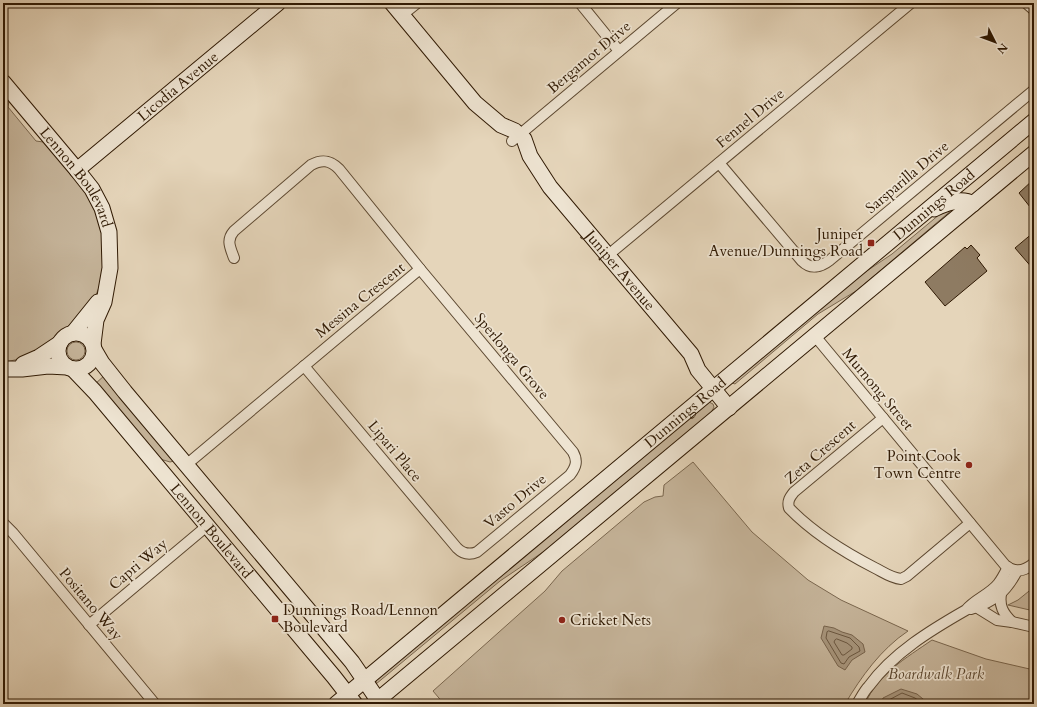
<svg xmlns="http://www.w3.org/2000/svg" width="1037" height="707" viewBox="0 0 1037 707" font-family="Cardo,serif">
<style>
.green{fill:#c6b59b;stroke:#7a674f}
.water{fill:#a7957c;stroke:#77634c}
.lines{fill:none;stroke-linecap:round;stroke-linejoin:round}
.shore{stroke:#6b5740;stroke-width:1}
.building{fill:#8e7b62;stroke:#2f1903}
.street-casing{stroke:#5c4831;stroke-width:12}
.secondary-casing{stroke:#2f1903;stroke-width:17}
.street{stroke:#eee4d2;stroke-width:10}
.secondary{stroke:#eee4d2;stroke-width:15}
.poi-dot{fill:#8f2418;stroke:#eee4d2;stroke-width:1.5}
.labels{text-anchor:middle;stroke-width:3.5;stroke-linejoin:round;paint-order:stroke}
.street-label{font-size:15px;fill:#2f1903;stroke:#eee4d2}
.poi-label{font-size:15px;fill:#2f1903;stroke:#eee4d2;text-anchor:end}
.park-label{font-size:15px;font-style:italic;fill:#5c4831;stroke:#eee4d2}
</style>
<rect width="100%" height="100%" fill="#e5d5ba"/>
<filter id="stains"><feTurbulence type="fractalNoise" baseFrequency=".005" numOctaves="4"/><feColorMatrix values="0 0 0 0 .2 0 0 0 0 .09 0 0 0 0 .02 0 0 0 .5 -.17"/></filter>
<radialGradient id="worn" r=".72"><stop offset=".6" stop-color="#630" stop-opacity="0"/><stop offset="1" stop-color="#630" stop-opacity=".3"/></radialGradient>
<!-- green -->
<g class="green">
<path d="M3,93L9,101L8,107L36,141L43,142C59,161 79,179 91,201C105,226 110,272 94,298C90,304 75,324 69,328C67,330 64,331 61,333C58,336 55,341 51,344C39,352 18,361 3,362Z"/>
<path d="M953,209L856,291L818,314L735,384L732,383L840,289L892,254L940,214Z"/>
<circle cx="76" cy="351" r="9"/>
<path d="M105,375L174,461L170,462L160,459L95,384Z"/>
<path d="M709,402L713,404L714,407L711,413L549,548L500,581L376,684V678L706,403Z"/>
<path d="M693,462L752,532L808,580L841,600L908,631C881,649 861,677 845,704H444L433,691L545,591L562,571L644,502L655,497L663,496L664,485Z"/>
<path d="M1034,587V611L1008,605L1018,600Z"/>
<path d="M932,640L986,659L1034,670V704H865C878,674 906,658 932,640Z"/>
</g>
<!-- water -->
<g class="water">
<path d="M824,626L834,628L842,632L852,635L863,644L865,652L852,660L845,670L838,666L821,638Z"/>
<path d="M901,689L917,694L929,704H881L883,698Z"/>
</g>
<g class="lines">
<!-- shore -->
<g class="shore">
<path d="M829,631L850,638L859,647L860,651L849,657L844,664L841,663L826,638L827,632Z"/>
<path d="M837,639L847,643L852,647V649L844,655H842L834,642L835,640Z"/>
<path d="M885,704L887,701L902,693L915,698L923,704"/>
</g>
</g>
<!-- building -->
<g class="building">
<path d="M1034,179V212L1019,193Z"/>
<path d="M1034,232V270L1015,248Z"/>
<path d="M971,245L980,255L977,258L987,271L945,306L925,282L965,247L967,249Z"/>
</g>
<g class="lines">
<!-- street casing -->
<g class="street-casing">
<g id="street">
<path d="M580,3L619,51"/>
<path d="M1026,3L1034,10"/>
<path d="M402,15L417,3"/>
<path d="M512,141L677,3"/>
<path d="M719,163L802,261C811,270 821,267 830,260L1034,90"/>
<path d="M607,256L911,3"/>
<path d="M815,336L1005,565C1015,574 1025,571 1034,563"/>
<path d="M304,366L457,548C463,554 470,555 477,552L570,475C576,467 578,461 573,452L420,269"/>
<path d="M883,418L794,492C790,497 787,501 789,508C813,533 844,552 875,568C883,572 891,578 901,579L907,576L970,523"/>
<path d="M186,465L420,269L339,169C330,160 322,159 311,165L234,231C226,240 230,247 234,258"/>
<path d="M3,523L13,533L155,704"/>
<path d="M1001,594C999,606 1003,613 1012,622"/>
<path d="M976,607L997,620L1012,622L1034,627"/>
<path d="M971,609C994,602 1006,592 1017,571"/>
<path d="M89,625L207,526"/>
<path d="M857,704C861,698 864,691 869,686C893,653 931,630 966,610C975,599 989,595 998,584C1002,579 1005,573 1008,567"/>
</g>
</g>
<!-- secondary casing -->
<g class="secondary-casing">
<g id="secondary">
<path id="s1" d="M392,3L475,103L501,125L515,131L524,139L530,156L550,187L691,354L698,370L729,408"/>
<path id="s2" d="M3,82L77,170L92,189L102,208L109,232L110,268L104,302L96,320L93,344"/>
<path id="s3" d="M77,170L278,3"/>
<path d="M934,209C946,203 961,197 973,204"/>
<circle cx="76" cy="351" r="18"/>
<path d="M73,333L98,302"/>
<path d="M95,351L102,363L125,392L352,662L378,700"/>
<path d="M23,364L39,357L60,343"/>
<path d="M3,369H22L48,366L67,367"/>
<path id="s4" d="M73,369L95,392L334,677L355,704"/>
<path id="s5" d="M336,704L1034,121"/>
<path d="M373,704L1034,153"/>
</g>
</g>
<!-- street -->
<use href="#street" class="street"/>
<!-- secondary -->
<use href="#secondary" class="secondary"/>
</g>
<!-- markers -->
<g class="poi-dot">
<rect x="867" y="239" width="8" height="8" rx="2"/>
<circle cx="969" cy="465" r="4"/>
<rect x="271" y="615" width="8" height="8" rx="2"/>
<circle cx="562" cy="620" r="4"/>
</g>
<g class="labels">
<!-- street labels -->
<g class="street-label">
<text transform="translate(589 57) rotate(-40)" y="5">Bergamot Drive</text>
<text dy="5" stroke="none"><textPath href="#s3" startOffset="131">Licodia Avenue</textPath></text>
<text transform="translate(750 118) rotate(-40)" y="5">Fennel Drive</text>
<text transform="translate(907 177) rotate(-40)" y="5">Sarsparilla Drive</text>
<text dy="5" stroke="none"><textPath href="#s2" startOffset="121">Lennon Boulevard</textPath></text>
<text dy="5" stroke="none"><textPath href="#s5" startOffset="779">Dunnings Road</textPath></text>
<text dy="5" stroke="none"><textPath href="#s1" startOffset="355">Juniper Avenue</textPath></text>
<text transform="translate(360 300) rotate(-39)" y="5">Messina Crescent</text>
<text transform="translate(512 356) rotate(50)" y="5">Sperlonga Grove</text>
<text transform="translate(878 389) rotate(50)" y="5">Murnong Street</text>
<text dy="5" stroke="none"><textPath href="#s5" startOffset="455">Dunnings Road</textPath></text>
<text transform="translate(395 451) rotate(50)" y="5">Lipari Place</text>
<text transform="translate(820 452) rotate(-41)" y="5">Zeta Crescent</text>
<text transform="translate(515 501) rotate(-40)" y="5">Vasto Drive</text>
<text dy="5" stroke="none"><textPath href="#s4" startOffset="213">Lennon Boulevard</textPath></text>
<text transform="translate(138 564) rotate(-40)" y="5">Capri Way</text>
<text transform="translate(91 604) rotate(50)" y="5">Positano Way</text>
</g>
<!-- poi labels -->
<g class="poi-label">
<text x="863" y="239">Juniper<tspan x="863" dy="17">Avenue/Dunnings Road</tspan></text>
<text x="961" y="461">Point Cook<tspan x="961" dy="17">Town Centre</tspan></text>
<text x="283" y="615" text-anchor="start">Dunnings Road/Lennon<tspan x="283" dy="17">Boulevard</tspan></text>
<text x="570" y="625" text-anchor="start">Cricket Nets</text>
</g>
<!-- park labels -->
<g class="park-label">
<text x="936" y="679">Boardwalk Park</text>
</g>
</g>
<!-- margin -->
<rect width="1037" height="707" fill="none" stroke="#e5d5ba" stroke-width="16"/>
<rect x="4" y="4" width="1029" height="699" fill="none" stroke="#2f1903" stroke-width="2"/>
<rect x="8" y="8" width="1021" height="691" fill="none" stroke="#2f1903"/>
<!-- north arrow -->
<g transform="translate(995 42) rotate(132)" stroke="#eee4d2" stroke-width="3" paint-order="stroke">
<path d="M0-3L7 15L0 10L-7 15Z" fill="#2f1903"/>
<text y="-6" font-size="11" font-weight="bold" text-anchor="middle" fill="#2f1903">N</text>
</g>
<rect width="100%" height="100%" filter="url(#stains)"/>
<rect width="100%" height="100%" fill="url(#worn)"/>
</svg>
